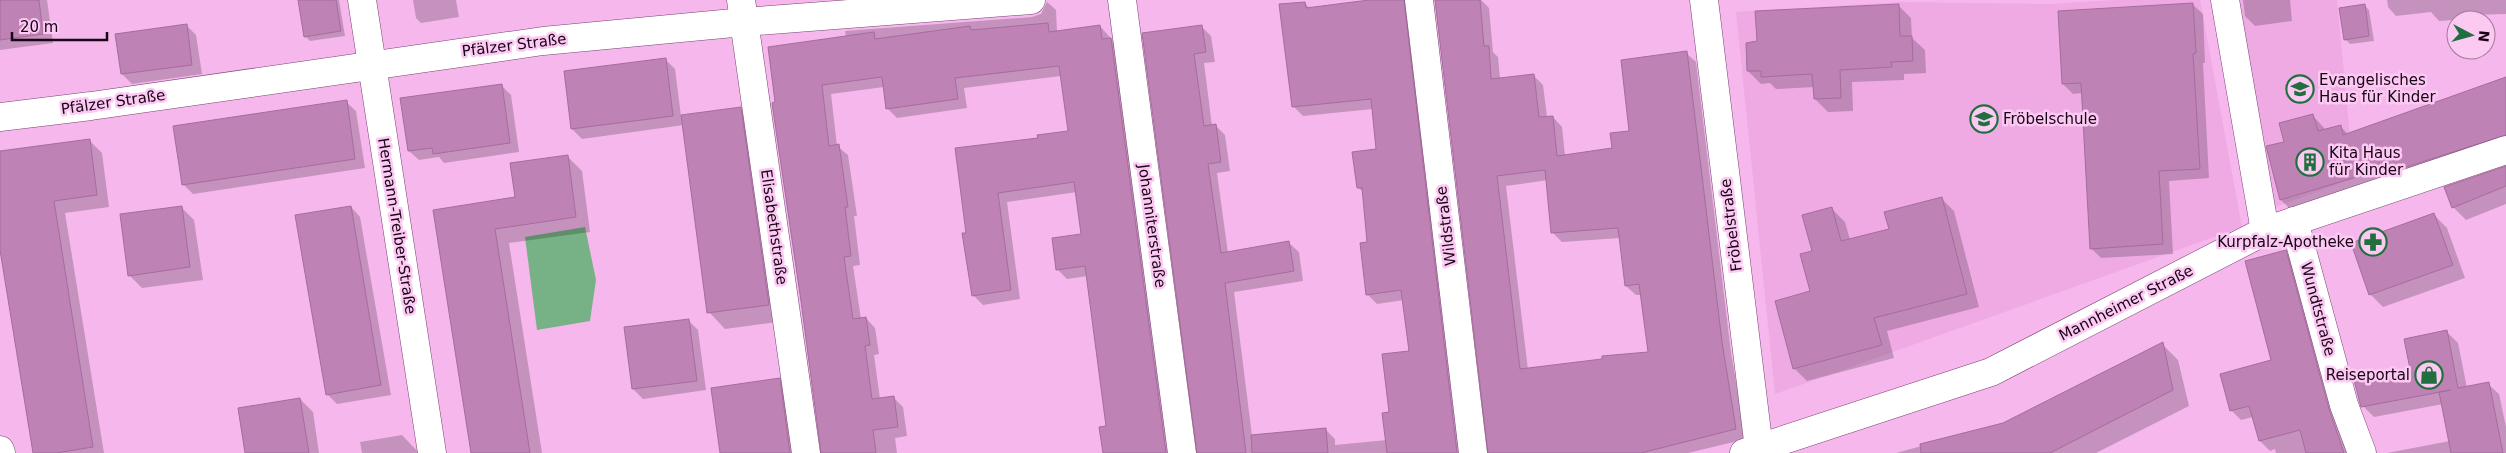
<svg xmlns="http://www.w3.org/2000/svg" width="2506" height="453" viewBox="0 0 2506 453" font-family="'DejaVu Sans',sans-serif">
<style>
.built{fill:#efaae4}
.green{fill:#77b286}
.shadow{fill:#0003;fill-rule:evenodd}
.building{fill:#be82b5;stroke:#a66c9e;fill-rule:evenodd}
.lines{fill:none;stroke-linecap:round;stroke-linejoin:round}
.minor-casing{stroke:#794272;stroke-width:29}
.tertiary-casing{stroke:#794272;stroke-width:29}
.minor{stroke:#fff;stroke-width:28}
.tertiary{stroke:#fff;stroke-width:28}
.labels{text-anchor:middle;stroke-width:5;stroke-linejoin:round;paint-order:stroke}
.street-label{font-size:15px;fill:#180416;stroke:#fcc9f3}
.poi-label{font-size:15px;fill:#180416;stroke:#fcc9f3;text-anchor:start}
</style>
<rect width="100%" height="100%" fill="#f6b7ec"/>
<!-- built -->
<g class="built">
<path d="M2115,0H2200L2242,227L1775,394L1736,12L1900,2L2049,4Z"/>
<path d="M2240,0H2337L2354,178L2272,208Z"/>
</g>
<!-- green -->
<path class="green" d="M585,227L596,280L590,321L537,330L525,237Z"/>
<!-- shadow -->
<g class="shadow">
<path d="M0,0H47L53,43L0,50Z"/>
<path d="M300,0H339L345,36L310,41L305,36Z"/>
<path d="M413,0H456L459,17L421,23L416,18Z"/>
<path d="M1379,0H1407L1465,453H1198L1144,34L1201,26L1211,36L1215,62L1204,63L1212,126L1215,125L1225,135L1230,171L1217,173L1228,253L1289,243L1299,252L1303,281L1234,292L1252,436L1325,429L1335,439V445L1387,440L1391,413L1410,352L1404,300L1377,304L1367,294L1369,244L1364,193L1358,187L1378,151L1373,109L1303,116L1294,107L1305,3L1310,9Z"/>
<path d="M1435,0H1481L1489,8L1493,52L1498,57L1500,79L1533,75L1543,85L1547,117H1553L1562,127L1565,156L1613,149L1630,132L1686,53L1696,62L1731,353L1746,439L1688,453H1490ZM1548,180L1552,232L1562,242L1620,238L1626,286L1636,295H1641L1649,353L1528,370L1506,186Z"/>
<path d="M2243,0H2290L2292,21L2255,26L2245,16Z"/>
<path d="M2387,0H2506V14L2471,15V19L2439,21L2431,12L2396,16L2388,7Z"/>
<path d="M1047,2L1056,10L1057,32L1100,26L1120,49L1174,453H1103L1107,427L1088,276L1067,279L1057,269L1082,235L1077,192L1007,202L1020,299L983,305L973,295L957,149L1039,139L1069,132L1061,76L964,88L967,108L897,118L887,108L884,87L831,94L837,146L848,155L857,216H854L860,265L853,266L861,319L866,318L875,328L879,354L874,355L880,399L893,397L903,407L907,436L895,438L897,453H823L778,137L846,37L845,31L1032,17L1041,14Z"/>
<path d="M1898,5L1911,18L1912,38L1925,50L1926,73L1904,74V80L1852,82L1853,111L1828,112L1815,99L1814,87L1776,89L1770,83L1761,84L1748,71Z"/>
<path d="M2193,5L2203,14L2205,63H2203L2209,178L2169,181L2173,254L2101,258L2091,248L2083,93L2073,94L2063,84Z"/>
<path d="M2364,5L2369,10L2374,41L2350,44L2345,39Z"/>
<path d="M187,26L196,35L202,74L132,84L122,74Z"/>
<path d="M665,59L675,69L681,116L739,108L755,125L785,321L725,329L709,312L684,125L582,139L572,129Z"/>
<path d="M2506,78V151L2294,213L2281,200L2286,142L2313,116L2326,130L2340,126L2348,134Z"/>
<path d="M501,85L511,95L519,152L444,163L439,157L419,160L409,151Z"/>
<path d="M346,102L356,111L365,168L193,194L183,184Z"/>
<path d="M89,140L102,153L109,207L65,213L104,453H34L0,209V152Z"/>
<path d="M567,156L582,171L590,232L509,243L542,453H472L434,211L516,198Z"/>
<path d="M2506,166V204L2466,220L2453,207Z"/>
<path d="M1941,198L1954,211L1979,307L1887,331L1894,358L1807,381L1794,368L1811,292L1813,252L1832,209L1845,222L1850,240L1890,230Z"/>
<path d="M181,207L194,220L203,280L142,288L129,275Z"/>
<path d="M351,207L360,217L391,395L337,404L327,394Z"/>
<path d="M2434,215L2447,228L2465,278L2383,307L2370,294Z"/>
<path d="M2285,251L2295,261L2327,380L2323,383L2347,453H2276L2275,449L2270,451L2260,441L2253,417L2241,420L2231,410L2273,361Z"/>
<path d="M688,320L698,330L706,390L643,399L633,389Z"/>
<path d="M2447,332L2458,343L2467,388L2488,384L2499,394L2506,427V453H2387L2450,441L2443,404L2374,417L2363,406L2411,370Z"/>
<path d="M2162,344L2178,360L2189,406L2096,453H1896L2003,424Z"/>
<path d="M779,380L789,389L798,453H721Z"/>
<path d="M300,399L313,412L319,453H246Z"/>
<path d="M402,435L419,453H362L360,442Z"/>
</g>
<!-- building -->
<g class="building">
<path d="M0,0H39L43,34L0,40Z"/>
<path d="M298,0H336L341,31L304,37Z"/>
<path d="M1369,0H1404L1457,453H1387L1382,413L1389,412L1382,354L1409,351L1401,290L1366,295L1360,243L1367,242L1362,188H1357L1352,152L1376,149L1371,99L1292,107L1279,4L1305,2L1306,8Z"/>
<path d="M1435,0H1480L1484,46H1489L1491,79L1534,74L1539,117L1553,116L1557,156L1612,148L1610,133L1629,131L1621,60L1687,51L1722,342L1736,429L1641,453H1488ZM1545,170L1551,233L1618,228L1625,286L1639,284L1648,352L1602,356V359L1520,369L1497,176Z"/>
<path d="M2193,3L2196,53L2193,54L2200,169L2159,171L2163,244L2090,249L2081,83L2062,84L2058,11Z"/>
<path d="M1899,4L1900,36H1912L1913,61L1891,62L1892,67L1840,70L1841,98L1814,99L1812,74L1761,77V71H1747L1746,43L1757,41L1755,11Z"/>
<path d="M2365,4L2369,36L2344,40L2339,8Z"/>
<path d="M1048,23L1049,32L1100,25L1102,39L1111,38L1166,453H1103L1099,427L1106,426L1085,266L1056,270L1052,238L1081,234L1074,182L998,193L1011,290L972,296L962,233H966L955,148L1038,138L1037,135L1068,131L1059,66L955,78L958,99L886,109L882,77L822,85L829,146L839,144L848,207H845L851,256L844,257L853,319L866,317L870,345L865,346L872,399L894,396L898,427L873,430L876,453H821L801,301L772,103L775,102L768,47L874,32L875,39L970,26L971,30Z"/>
<path d="M187,24L192,65L121,74L115,34Z"/>
<path d="M1202,25L1206,52L1194,54L1204,126L1216,124L1221,162L1208,164L1221,253L1289,241L1294,271L1225,283L1246,453H1197L1142,33Z"/>
<path d="M666,58L673,116L571,129L564,71Z"/>
<path d="M2506,77V135L2375,177L2373,172L2280,200L2266,146L2284,142L2279,123L2313,114L2318,131L2341,125L2343,135Z"/>
<path d="M502,84L510,143L433,154L432,148L408,151L400,98Z"/>
<path d="M347,100L355,159L182,185L173,126Z"/>
<path d="M741,107L769,305L707,313L681,115Z"/>
<path d="M90,139L97,195L54,201L93,447L56,453H33L0,250V151Z"/>
<path d="M568,155L576,217L495,229L530,453H471L433,210L515,197L510,163Z"/>
<path d="M2506,166V186L2452,208L2444,187Z"/>
<path d="M1942,197L1967,294L1874,318L1882,345L1793,369L1775,301L1810,291L1800,254L1812,251L1802,215L1832,207L1841,241L1889,229L1884,212Z"/>
<path d="M182,206L190,267L128,276L120,214Z"/>
<path d="M351,206L381,385L326,395L295,215Z"/>
<path d="M2434,213L2453,265L2369,295L2351,243Z"/>
<path d="M2286,250L2329,409L2344,453H2306L2300,430L2259,441L2249,406L2230,411L2220,374L2271,360L2245,261Z"/>
<path d="M689,319L697,381L632,389L624,327Z"/>
<path d="M2447,330L2458,388L2489,382L2503,453H2451L2439,392L2451,390L2361,407L2354,380L2410,369L2404,339Z"/>
<path d="M2163,342L2173,390L2050,453H1921L1920,444L2003,423Z"/>
<path d="M780,378L790,453H720L711,388Z"/>
<path d="M300,398L309,453H245L238,408Z"/>
<path d="M1326,428L1328,453H1252L1251,435Z"/>
</g>
<g class="lines">
<!-- minor casing -->
<g class="minor-casing">
<g id="minor">
<path d="M362,0L432,453"/>
<path d="M741,0L806,453"/>
<path d="M1122,0L1182,453"/>
<path d="M1419,0L1473,453"/>
<path d="M1704,0L1759,449"/>
<path d="M2225,0L2265,231"/>
<path d="M0,117L91,106L543,41L744,22L1031,0"/>
<path d="M2294,221L2344,405L2362,453"/>
<path d="M0,450L1,453"/>
</g>
</g>
<!-- tertiary casing -->
<g class="tertiary-casing">
<path id="tertiary" d="M1744,453L1991,372L2265,231L2506,150"/>
</g>
<!-- minor -->
<use href="#minor" class="minor"/>
<!-- tertiary -->
<use href="#tertiary" class="tertiary"/>
</g>
<!-- icons -->
<defs>
<g id="school-ring" transform="scale(1.4375)"><circle r="9.5" fill="#fcc9f3" stroke="#216f3e" stroke-width="1.5"/><path d="M0-5L7-2L0 1L-7-2ZM-4 1L0 2.5L4 1V4Q0 6-4 4Z" fill="#216f3e"/></g>
<g id="building-ring" transform="scale(1.4375)"><circle r="9.5" fill="#fcc9f3" stroke="#216f3e" stroke-width="1.5"/><path d="M-4-6H4V6H1V3H-1V6H-4ZM-2.5-4.3h1.7v1.8h-1.7ZM.8-4.3h1.7v1.8H.8ZM-2.5-1h1.7V.8h-1.7ZM.8-1h1.7V.8H.8Z" fill="#216f3e"/></g>
<g id="pharmacy-ring" transform="scale(1.4375)"><circle r="9.5" fill="#fcc9f3" stroke="#216f3e" stroke-width="1.5"/><path d="M-2-6h4v4h4v4h-4v4h-4v-4h-4v-4h4Z" fill="#216f3e"/></g>
<g id="shop-ring" transform="scale(1.4375)"><circle r="9.5" fill="#fcc9f3" stroke="#216f3e" stroke-width="1.5"/><path d="M-5-2.5h2.3a2.7 3.5 0 0 1 5.4 0H5L5.5 6h-11ZM-1.5-2.5h3a1.5 2.3 0 0 0-3 0Z" fill="#216f3e"/></g>
</defs>
<g fill-rule="evenodd">
<use href="#school-ring" x="2300" y="89"/>
<use href="#school-ring" x="1984" y="119"/>
<use href="#building-ring" x="2310" y="162"/>
<use href="#pharmacy-ring" x="2373" y="242"/>
<use href="#shop-ring" x="2429" y="375"/>
</g>
<g class="labels">
<!-- street labels -->
<g class="street-label">
<text transform="translate(514 45) rotate(-7)" y="5">Pfälzer Straße</text>
<text transform="translate(113 102) rotate(-8)" y="5">Pfälzer Straße</text>
<text transform="translate(1731 225) rotate(-97)" y="5">Fröbelstraße</text>
<text transform="translate(397 226) rotate(81)" y="5">Hermann-Treiber-Straße</text>
<text transform="translate(1152 226) rotate(82)" y="5">Johanniterstraße</text>
<text transform="translate(1446 226) rotate(-97)" y="5">Wildstraße</text>
<text transform="translate(774 227) rotate(82)" y="5">Elisabethstraße</text>
<text transform="translate(2126 303) rotate(-27)" y="5">Mannheimer Straße</text>
<text transform="translate(2318 309) rotate(75)" y="5">Wundtstraße</text>
</g>
<!-- poi labels -->
<g class="poi-label">
<text x="2319" y="85">Evangelisches<tspan x="2319" dy="17">Haus für Kinder</tspan></text>
<text x="2003" y="124">Fröbelschule</text>
<text x="2329" y="158">Kita Haus<tspan x="2329" dy="17">für Kinder</tspan></text>
<text x="2354" y="247" text-anchor="end">Kurpfalz-Apotheke</text>
<text x="2410" y="380" text-anchor="end">Reiseportal</text>
</g>
</g>
<!-- north arrow -->
<g transform="translate(2471 35) rotate(96)"><circle r="24" fill="#fcc9f3" stroke="#a17a9b"/>
<path d="M0-4L9 19L0 12L-9 19Z" fill="#216f3e"/>
<text y="-8" font-size="14" font-weight="bold" text-anchor="middle" fill="#180416">N</text>
</g>
<!-- scale -->
<path d="M12 32v8h95v-8" fill="none" stroke="#180416" stroke-width="2.5"/>
<text x="20" y="32" font-size="15" fill="#180416" stroke="#fcc9f3" stroke-width="4" paint-order="stroke">20 m</text>
</svg>
